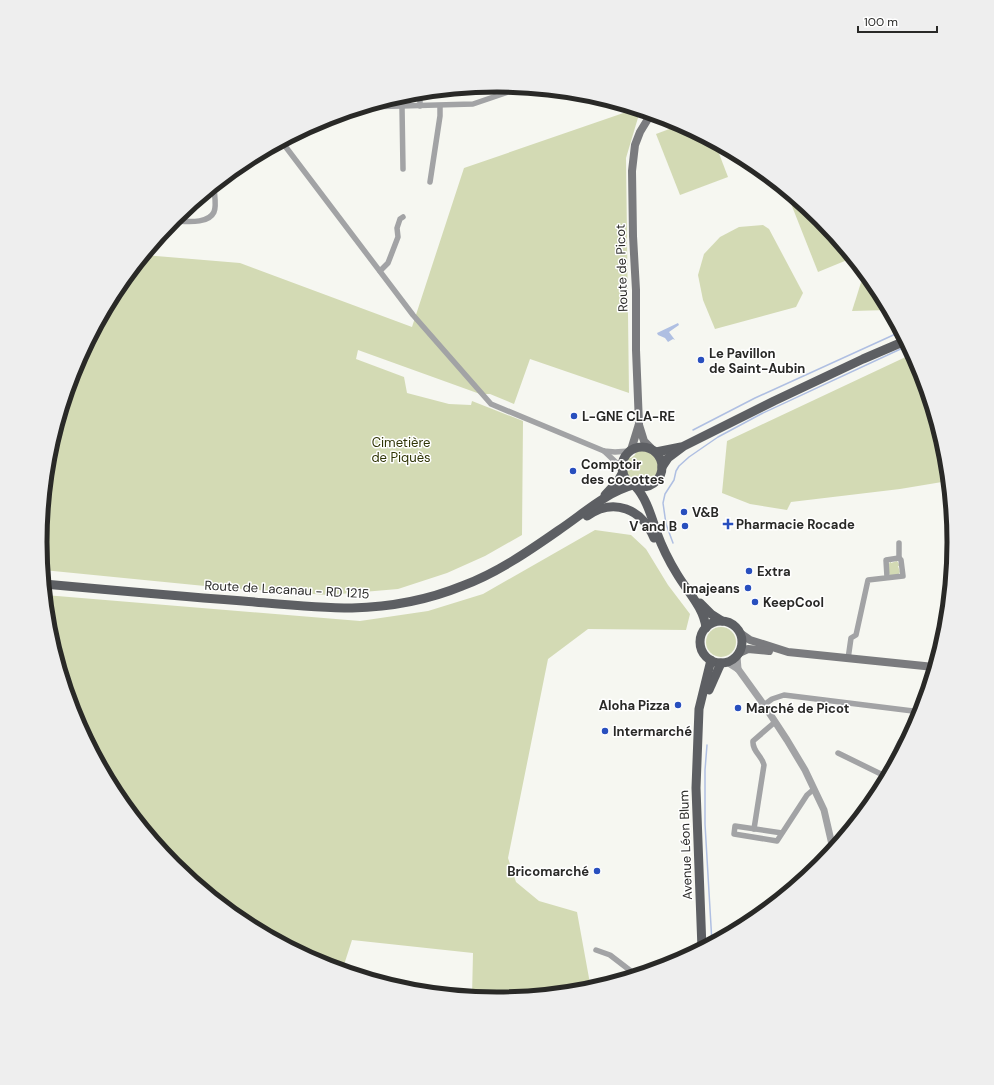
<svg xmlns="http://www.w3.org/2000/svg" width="994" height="1085" viewBox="0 0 994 1085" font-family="'DM Sans',sans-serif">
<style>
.green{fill:#d3dab4}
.water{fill:#afbfe2}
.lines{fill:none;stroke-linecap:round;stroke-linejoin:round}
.stream{stroke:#afbfe2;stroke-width:1.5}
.minor{stroke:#a2a3a5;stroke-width:5.5}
.tertiary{stroke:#a2a3a5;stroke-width:7}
.secondary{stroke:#7a7b7e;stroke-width:8}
.primary{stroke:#5d5f63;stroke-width:9}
.poi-dot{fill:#284fbe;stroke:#fff;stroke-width:1.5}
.labels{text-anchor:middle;stroke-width:3;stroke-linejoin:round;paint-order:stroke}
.street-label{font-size:13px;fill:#292927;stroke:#fff}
.poi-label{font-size:13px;font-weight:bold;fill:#292927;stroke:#fff;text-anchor:start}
.park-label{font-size:13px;fill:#2f3405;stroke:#fff}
.rim{fill:none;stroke:#292927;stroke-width:5}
</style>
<rect width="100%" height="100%" fill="#f6f7f1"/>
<!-- green -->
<g class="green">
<path d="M635,109L640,111L626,158L629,393L530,359L514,404L490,394H480L358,350L356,359L404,377L407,393L449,404L471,405L472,401L523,421L522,535L485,556L447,573L398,589L328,595L215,587L43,570L40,542L49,453L75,367L117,288L144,255L240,263L412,327L464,168Z"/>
<path d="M680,125L715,143L728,177L680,195L656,134Z"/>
<path d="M786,191L820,220L852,258L818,272Z"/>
<path d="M763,225L769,229L803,293L796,307L715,329L703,300L698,275L704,254L720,237L739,227Z"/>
<path d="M864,273L877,289L888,310L852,311Z"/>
<path d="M912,354L919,368L945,454L948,481L900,489L791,502L787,510L750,504L722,493L727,441Z"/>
<path d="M637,450C645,450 652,451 656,458C658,462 659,467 658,471C652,493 617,483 627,458H631L635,455L636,451Z"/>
<path d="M595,530L631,535L646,549L668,585L690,614L686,630L588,629L548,659L508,858L516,882L539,901L577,912L591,989L586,991L497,999L472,997L473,953L352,940L342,971L322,965L243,922L174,865L117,796L75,717L49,631L45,595L360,621L428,611L483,594Z"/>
<path d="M891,561V563L897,561L899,564V566H898L900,572L898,575H890L889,573V567H888V565Z"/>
<circle cx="721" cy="642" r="15"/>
</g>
<!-- water -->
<path class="water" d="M678,323L679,325L669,332L675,340L673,339L668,342L665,338L658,335L657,333Z"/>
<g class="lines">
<!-- stream -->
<g class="stream">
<path d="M693,430L755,398L900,332"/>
<path d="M673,543L666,524L663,503L665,494L674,480L676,471L679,466L689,457L718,437L761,414L907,346"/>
<path d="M707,745L705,770V824L712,943"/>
</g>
<!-- minor -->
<g class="minor">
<path d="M420,93V106"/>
<path d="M365,107L473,104L520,88"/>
<path d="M402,107L403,169"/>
<path d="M282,142L413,315L491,404L604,451L615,452L629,451"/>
<path d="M430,182L440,116V106"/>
<path d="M173,221C184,221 208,225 214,212C217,205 214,194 214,186"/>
<path d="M380,271L388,263L398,237L397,228L400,219L403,217"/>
<path d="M604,451L622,468"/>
<path d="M899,543V558"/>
<path d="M848,659L851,638L856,635L868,580L903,576L901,560L899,558L886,560L887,577"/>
<path d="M764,705L772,699L784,695L921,712"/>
<path d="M838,753L887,777"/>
<path d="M754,829L764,765C762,756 752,751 753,741L775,722"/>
<path d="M849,831L871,802L900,742L921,711"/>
<path d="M782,833L735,826L734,834L777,841L807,795L814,789"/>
<path d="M596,950L610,955L636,975"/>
</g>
<!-- tertiary -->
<g class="tertiary">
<path d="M737,656L738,669"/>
<path d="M727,662L738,669L764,705L787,740L805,770L824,810L833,849"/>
</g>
<!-- secondary -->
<g class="secondary">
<path d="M639,425L644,441L651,448"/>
<path d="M631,450L639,424L636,350V290L633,236L632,171L635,145L640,132L651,114"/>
<path d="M740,633L750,640L788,652L934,667"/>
<path d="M739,653L748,649L769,651"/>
</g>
<!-- primary -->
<g class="primary">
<circle cx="642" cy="467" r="20"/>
<path d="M656,452L681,447"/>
<path d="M662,467L668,458L684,446L774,401L863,359L905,341"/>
<path d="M635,486C647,499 651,516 657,533C662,547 669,561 677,574C687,591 704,608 706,628"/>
<path d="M605,495L618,481L623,472"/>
<path d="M587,516C614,497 642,509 654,538"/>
<path d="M44,584C110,590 177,596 243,601C279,604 316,608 352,608C389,607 428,600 462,586C497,573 529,551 559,530C583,514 605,493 633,485"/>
<path d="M700,603L711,614L722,621"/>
<circle cx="721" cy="642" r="21"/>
<path d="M709,690L721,663"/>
<path d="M702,949L696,788L699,709L711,660"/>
</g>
</g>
<!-- markers -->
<g class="poi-dot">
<circle cx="701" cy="360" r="4"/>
<circle cx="574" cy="416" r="4"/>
<circle cx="573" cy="471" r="4"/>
<circle cx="684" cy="512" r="4"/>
<path d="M726 518h4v4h4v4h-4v4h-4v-4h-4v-4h4z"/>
<circle cx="685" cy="526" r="4"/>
<circle cx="749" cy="571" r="4"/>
<circle cx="748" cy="588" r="4"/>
<circle cx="755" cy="602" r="4"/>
<circle cx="678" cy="705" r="4"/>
<circle cx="738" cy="708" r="4"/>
<circle cx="605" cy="731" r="4"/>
<circle cx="597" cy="871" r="4"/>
</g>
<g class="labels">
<!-- street labels -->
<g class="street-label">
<text transform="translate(621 268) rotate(-92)" y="5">Route de Picot</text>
<text transform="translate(287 589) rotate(3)" y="5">Route de Lacanau - RD 1215</text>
<text transform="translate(685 845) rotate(-92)" y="5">Avenue Léon Blum</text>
</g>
<!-- poi labels -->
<g class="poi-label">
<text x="709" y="358">Le Pavillon<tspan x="709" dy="15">de Saint-Aubin</tspan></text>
<text x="582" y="421">L-GNE CLA-RE</text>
<text x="581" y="469">Comptoir<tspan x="581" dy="15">des cocottes</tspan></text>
<text x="692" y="517">V&amp;B</text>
<text x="736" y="529">Pharmacie Rocade</text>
<text x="677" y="531" text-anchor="end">V and B</text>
<text x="757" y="576">Extra</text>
<text x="740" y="593" text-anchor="end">Imajeans</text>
<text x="763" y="607">KeepCool</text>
<text x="670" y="710" text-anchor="end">Aloha Pizza</text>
<text x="746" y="713">Marché de Picot</text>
<text x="613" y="736">Intermarché</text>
<text x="589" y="876" text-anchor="end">Bricomarché</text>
</g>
<!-- park labels -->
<g class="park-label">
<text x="401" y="447">Cimetière<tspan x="401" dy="15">de Piquès</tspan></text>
</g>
</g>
<!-- crop -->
<path d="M0 0H994V1085H0ZM47 542a450 450 0 1 1 900 0a450 450 0 1 1-900 0Z" fill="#eee" fill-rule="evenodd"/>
<path class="rim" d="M47 542a450 450 0 1 1 900 0a450 450 0 1 1-900 0Z"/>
<!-- scale -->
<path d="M858 26v6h79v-6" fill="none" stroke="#292927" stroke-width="2"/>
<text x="864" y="26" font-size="12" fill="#292927" stroke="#ffffff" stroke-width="3" paint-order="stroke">100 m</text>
</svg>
